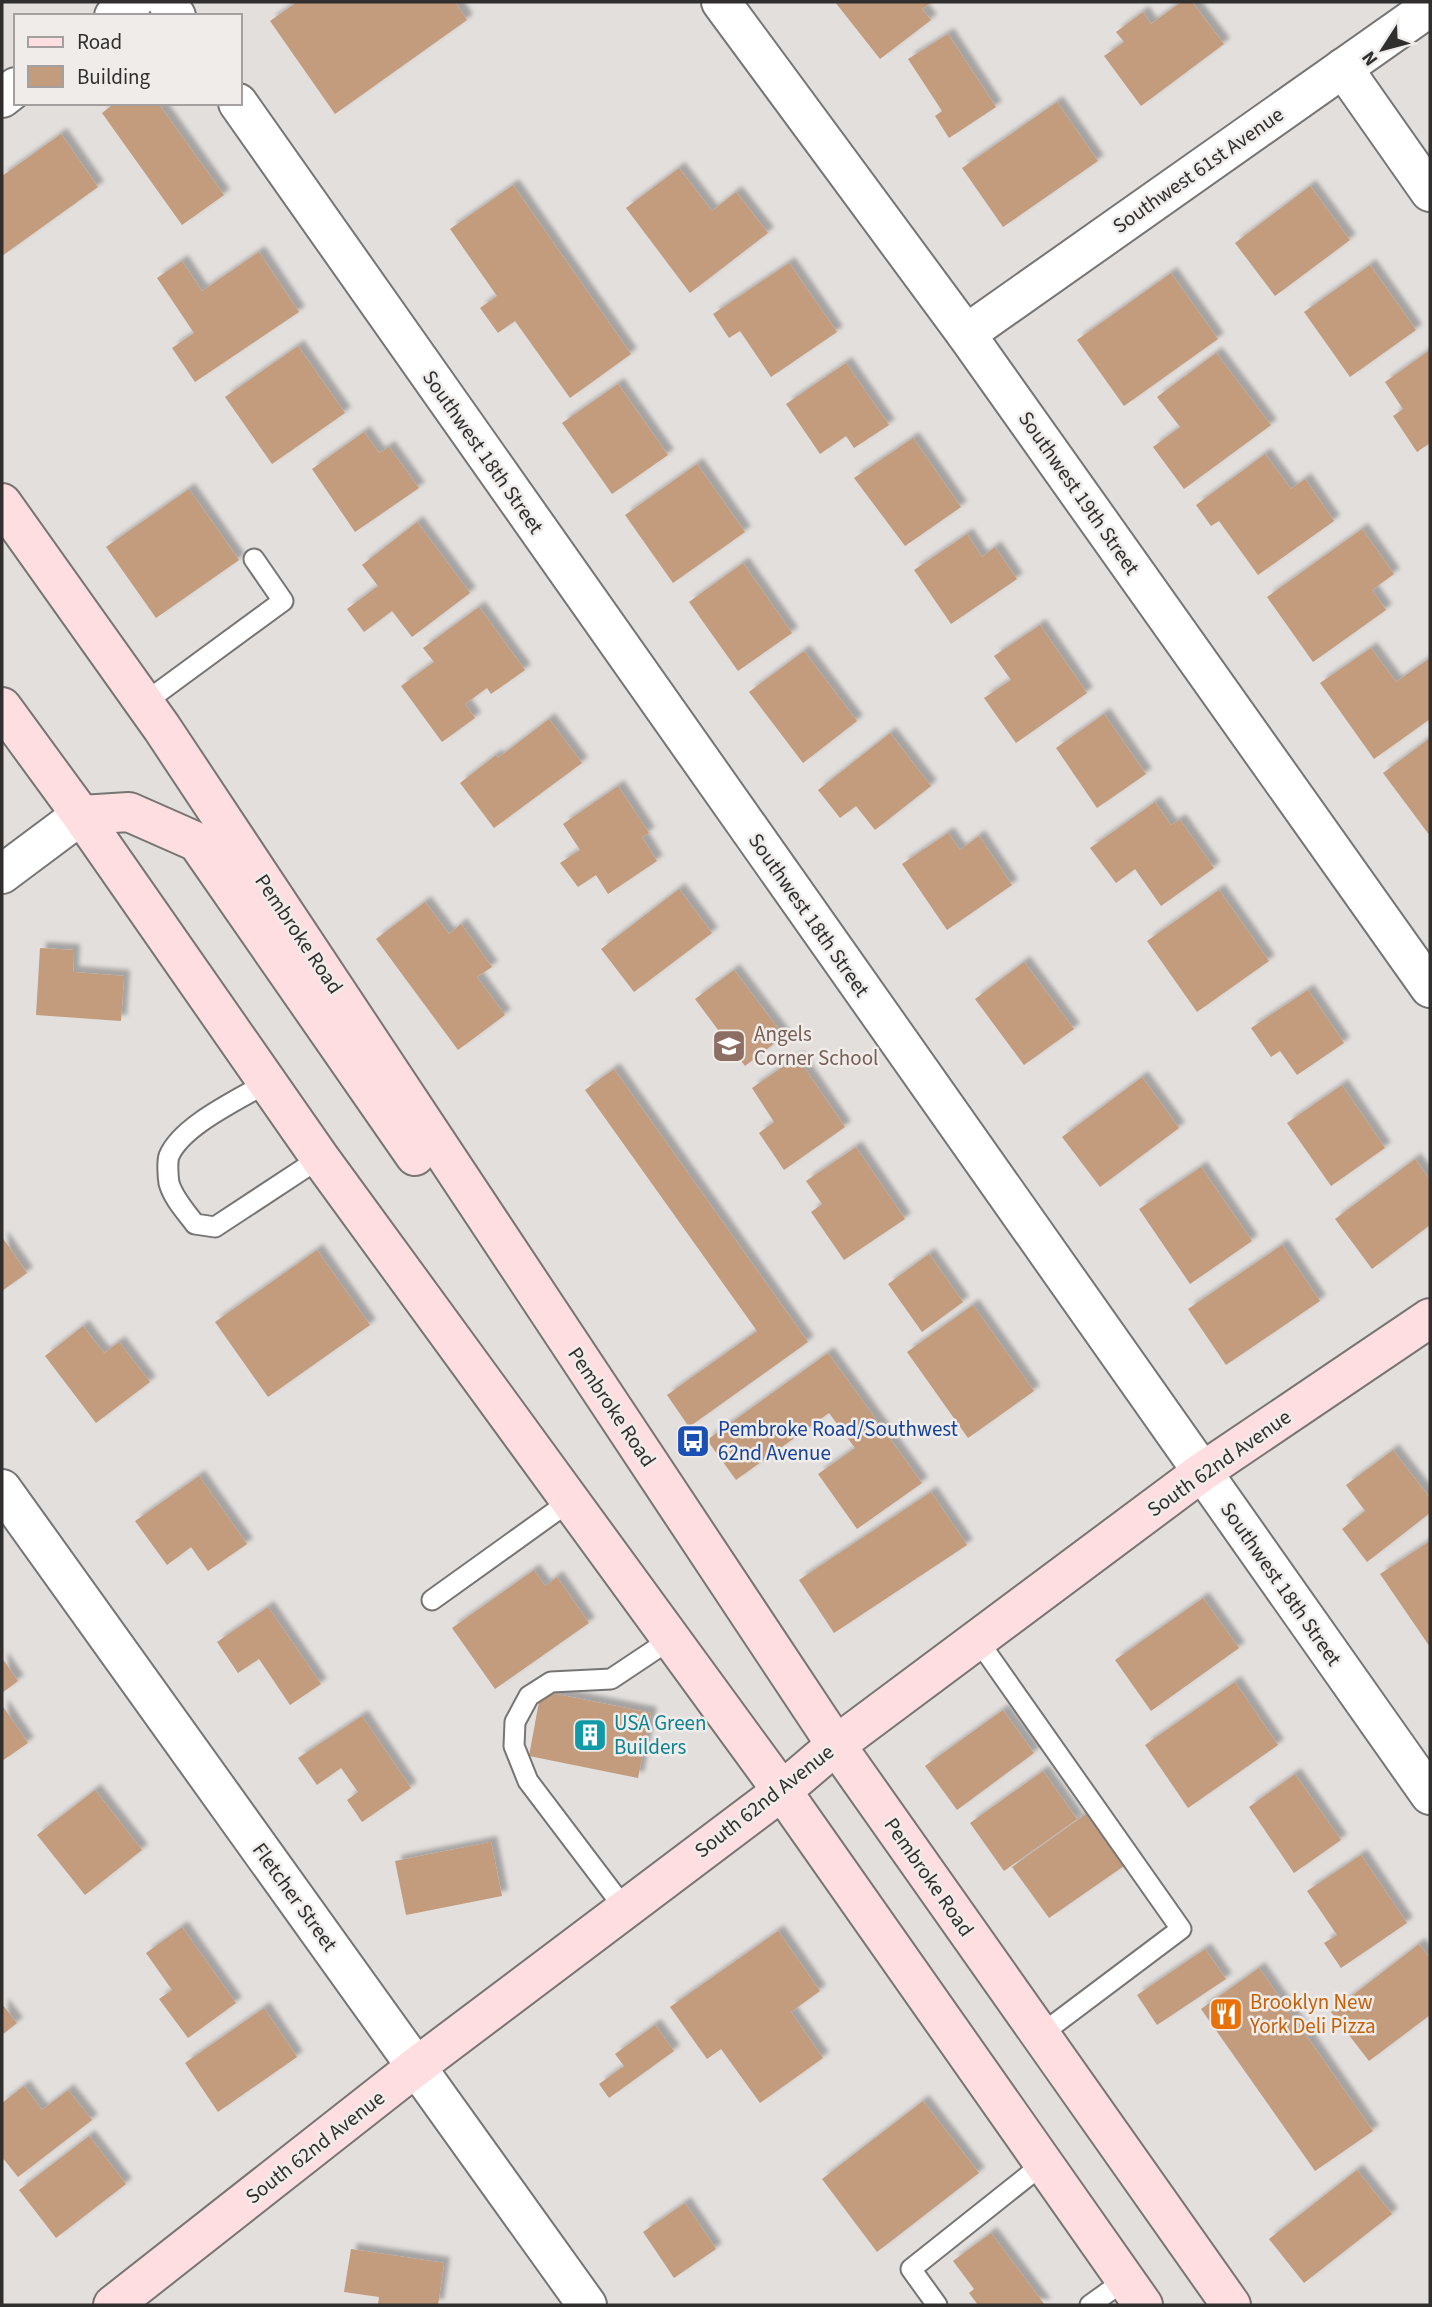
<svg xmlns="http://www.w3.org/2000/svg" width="1432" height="2307" viewBox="0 0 1432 2307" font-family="'Source Sans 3',sans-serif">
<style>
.building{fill:#c39b7d;filter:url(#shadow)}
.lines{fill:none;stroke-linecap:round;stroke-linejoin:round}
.lane-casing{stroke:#777573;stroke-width:23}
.street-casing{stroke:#777573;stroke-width:42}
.secondary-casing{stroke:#777573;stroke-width:42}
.lane{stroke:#fff;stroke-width:19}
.street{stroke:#fff;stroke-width:38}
.secondary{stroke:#fedee0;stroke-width:38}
.labels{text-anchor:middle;stroke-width:5;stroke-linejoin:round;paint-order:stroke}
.street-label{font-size:21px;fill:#302f2e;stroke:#efecea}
.education-label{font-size:21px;fill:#785e54;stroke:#efecea;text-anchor:start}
.transit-label{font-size:21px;fill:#164399;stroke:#efecea;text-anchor:start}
.culture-label{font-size:21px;fill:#0d838f;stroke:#efecea;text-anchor:start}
.food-label{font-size:21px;fill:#c56008;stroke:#efecea;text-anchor:start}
</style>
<defs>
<filter id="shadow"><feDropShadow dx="6" dy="-6" stdDeviation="2" flood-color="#0004"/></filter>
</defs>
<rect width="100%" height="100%" fill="#e2dfdd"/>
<!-- building -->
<g class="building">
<path d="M297,2H455L467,20L335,114L270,21Z"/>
<path d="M835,2H932L922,9L931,20L880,59Z"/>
<path d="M1181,2H1192L1224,44L1141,106L1104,56L1124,42L1116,32L1143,12L1151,24Z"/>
<path d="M948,34L996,107L949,138L935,116L942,111L908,59Z"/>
<path d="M1057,102L1098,161L1003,227L962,168Z"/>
<path d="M115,103H158L224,195L182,225L102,113Z"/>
<path d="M61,134L98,187L2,256V176Z"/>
<path d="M679,168L712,211L736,192L768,233L690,293L626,208Z"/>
<path d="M513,185L631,354L570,398L515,321L498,333L480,308L497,296L450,229Z"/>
<path d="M1310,186L1350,240L1275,296L1235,243Z"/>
<path d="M259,252L299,312L195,382L172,348L194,333L157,278L182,261L202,291Z"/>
<path d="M789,263L837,332L771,377L740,331L729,338L713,314Z"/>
<path d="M1370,265L1416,330L1350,377L1304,312Z"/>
<path d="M1171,273L1218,339L1124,406L1077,340Z"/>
<path d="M298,346L345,413L272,464L225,397Z"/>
<path d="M1430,350V443L1417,452L1393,416L1403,409L1385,382Z"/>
<path d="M1216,353L1271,425L1184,489L1153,447L1180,427L1157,397Z"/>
<path d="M846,363L889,425L854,448L846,436L820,454L786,404Z"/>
<path d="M618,384L668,455L612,494L562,423Z"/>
<path d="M364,432L379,453L389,447L419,488L355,532L312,469Z"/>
<path d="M913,438L961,507L905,546L854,478Z"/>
<path d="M1265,454L1291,489L1305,479L1334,521L1258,575L1219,521L1211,526L1196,505Z"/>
<path d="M697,464L745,532L673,583L625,515Z"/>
<path d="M189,489L239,560L156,618L106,547Z"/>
<path d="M417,522L470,593L412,637L392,611L364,632L347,609L378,586L362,565Z"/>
<path d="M1362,529L1394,574L1372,590L1386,610L1313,662L1267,597Z"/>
<path d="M967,534L982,557L995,547L1017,579L951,624L914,570Z"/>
<path d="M743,563L792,633L738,671L689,602Z"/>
<path d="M479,607L525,670L491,694L487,688L465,704L475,718L442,742L401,686L434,662L423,648Z"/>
<path d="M1040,625L1087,693L1016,743L984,698L1011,680L994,656Z"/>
<path d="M1371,648L1396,682L1430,658V719L1374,759L1320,683Z"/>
<path d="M804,651L857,721L803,763L749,692Z"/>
<path d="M1104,714L1146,774L1097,808L1056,748Z"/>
<path d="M549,719L582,763L494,828L460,783L496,755L498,758Z"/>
<path d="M890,733L931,786L875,830L856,806L840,818L818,790Z"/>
<path d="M1430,738V836L1383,773Z"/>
<path d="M618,786L649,833L642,837L657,861L608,894L596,875L578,887L560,863L580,850L563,824Z"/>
<path d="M1155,802L1171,825L1180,820L1214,868L1161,906L1135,869L1116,883L1090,848Z"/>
<path d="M948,833L960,850L979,836L1012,885L947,930L902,864Z"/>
<path d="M679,889L712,933L634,992L601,949Z"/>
<path d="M1219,890L1269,961L1197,1012L1147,941Z"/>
<path d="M425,902L449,934L461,924L492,967L477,977L505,1015L458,1050L376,939Z"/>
<path d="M40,948L74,950L73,972L124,976L121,1021L36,1015Z"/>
<path d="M1024,962L1074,1029L1024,1065L975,999Z"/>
<path d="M734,970L784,1036L745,1066L695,999Z"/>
<path d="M1308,990L1344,1043L1297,1075L1280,1051L1271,1057L1251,1028Z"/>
<path d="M797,1057L845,1127L784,1170L759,1133L774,1122L752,1088Z"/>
<path d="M614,1069L808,1342L689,1427L667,1395L757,1331L585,1090Z"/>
<path d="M1142,1077L1179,1128L1100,1187L1062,1137Z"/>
<path d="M1342,1085L1385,1148L1331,1186L1287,1123Z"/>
<path d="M856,1147L905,1219L844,1260L811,1212L822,1204L806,1181Z"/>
<path d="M1415,1159L1430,1180V1225L1372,1269L1335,1219Z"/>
<path d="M1201,1167L1252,1241L1190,1284L1139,1209Z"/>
<path d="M2,1237L27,1273L2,1291Z"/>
<path d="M1282,1245L1320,1301L1226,1365L1188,1309Z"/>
<path d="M317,1250L370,1325L268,1397L215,1322Z"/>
<path d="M929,1254L963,1302L922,1332L888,1284Z"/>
<path d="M973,1305L1034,1391L968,1438L907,1352Z"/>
<path d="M83,1326L104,1353L119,1342L150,1382L96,1423L45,1356Z"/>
<path d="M828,1353L922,1483L857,1529L818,1474L855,1448L829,1413L736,1480L707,1440Z"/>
<path d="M1393,1450L1430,1498V1513L1367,1562L1342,1529L1365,1511L1346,1485Z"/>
<path d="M199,1476L247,1544L208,1571L191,1547L167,1565L135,1521Z"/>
<path d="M931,1492L967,1545L834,1633L799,1580Z"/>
<path d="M1430,1541V1647L1380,1574Z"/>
<path d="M534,1570L545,1586L557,1577L589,1623L495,1689L452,1628Z"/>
<path d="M1203,1598L1239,1648L1151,1711L1115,1660Z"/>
<path d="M268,1607L321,1684L290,1705L259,1659L238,1673L217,1642Z"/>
<path d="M2,1658L18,1681L2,1693Z"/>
<path d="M1235,1682L1278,1745L1188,1808L1145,1745Z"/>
<path d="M541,1691L651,1713L638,1778L529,1756Z"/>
<path d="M2,1705L28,1743L2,1761Z"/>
<path d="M1003,1710L1034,1753L957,1810L925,1766Z"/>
<path d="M362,1716L411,1788L362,1822L347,1800L358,1792L341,1768L317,1785L298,1758Z"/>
<path d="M1043,1771L1077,1819L1004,1871L970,1823Z"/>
<path d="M1295,1774L1341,1840L1294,1873L1249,1807Z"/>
<path d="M95,1790L142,1850L85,1895L37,1835Z"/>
<path d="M1086,1814L1124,1866L1049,1918L1012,1867Z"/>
<path d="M491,1842L502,1896L406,1915L395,1861Z"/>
<path d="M1361,1855L1407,1923L1341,1968L1324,1943L1337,1935L1307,1891Z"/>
<path d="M182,1927L236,2003L188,2038L159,1999L172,1990L146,1953Z"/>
<path d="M778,1931L820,1991L791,2012L823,2058L760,2103L721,2049L707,2059L670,2007Z"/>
<path d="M1419,1944L1430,1958V2015L1369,2061L1331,2012Z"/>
<path d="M1205,1949L1226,1979L1157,2025L1137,1995Z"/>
<path d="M1259,1968L1373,2131L1315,2171L1201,2009Z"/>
<path d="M2,2004L17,2023L2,2035Z"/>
<path d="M264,2008L297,2057L218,2112L185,2063Z"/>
<path d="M655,2025L674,2051L609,2098L599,2084L624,2066L615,2054Z"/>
<path d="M24,2086L42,2110L68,2090L92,2120L18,2177L2,2157V2103Z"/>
<path d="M923,2101L979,2173L877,2252L822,2179Z"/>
<path d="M89,2136L126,2184L56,2238L19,2190Z"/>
<path d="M1357,2170L1392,2214L1304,2283L1269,2239Z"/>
<path d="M685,2203L716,2249L674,2278L643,2232Z"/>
<path d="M991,2233L1045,2305H978L969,2293L974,2289L953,2261Z"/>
<path d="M351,2249L444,2263L438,2305H378L379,2297L344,2292Z"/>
</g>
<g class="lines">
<!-- lane casing -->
<g class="lane-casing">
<g id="lane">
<path d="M144,703L283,601L254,559"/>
<path d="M268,1082C240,1099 182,1125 169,1156C167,1162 168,1177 169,1183C173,1198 186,1212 195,1224L215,1227L320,1158"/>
<path d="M432,1600L570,1501"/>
<path d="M977,1639L1181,1929L1040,2035"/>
<path d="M625,1909L528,1781L514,1746L515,1722L529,1696L551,1682L611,1679L671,1639"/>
<path d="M937,2305L911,2269L1043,2164"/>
<path d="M1090,2305L1125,2280"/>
</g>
</g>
<!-- street casing -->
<g class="street-casing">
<g id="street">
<path d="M167,2L176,16"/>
<path d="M721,2L966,334L1430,988"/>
<path d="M114,16L133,2"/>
<path d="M1343,68L1430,192"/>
<path d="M2,98L16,87"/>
<path d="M238,103L1430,1795"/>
<path d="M966,334L1430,7"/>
<path d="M2,874L81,815"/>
<path d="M2,1489L587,2305"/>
</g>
</g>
<!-- secondary casing -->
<g class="secondary-casing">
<g id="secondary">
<path d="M2,503L162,728L836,1745L1231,2305"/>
<path d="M2,707L81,815L320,1158L782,1791L1143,2305"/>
<path d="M81,815L129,812L197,842L415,1156"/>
<path d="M113,2305L417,2066L782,1791L836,1745L1202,1472L1430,1318"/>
</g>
</g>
<!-- lane -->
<use href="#lane" class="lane"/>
<!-- street -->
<use href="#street" class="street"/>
<!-- secondary -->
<use href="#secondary" class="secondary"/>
</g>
<!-- icons -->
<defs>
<g id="school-square" transform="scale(1.75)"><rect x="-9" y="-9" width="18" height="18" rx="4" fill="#8d6e63" stroke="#efecea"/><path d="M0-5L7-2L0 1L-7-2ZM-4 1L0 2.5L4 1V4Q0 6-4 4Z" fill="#fff"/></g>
<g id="bus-square" transform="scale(1.75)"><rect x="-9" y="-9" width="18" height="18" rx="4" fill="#1a4fb4" stroke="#efecea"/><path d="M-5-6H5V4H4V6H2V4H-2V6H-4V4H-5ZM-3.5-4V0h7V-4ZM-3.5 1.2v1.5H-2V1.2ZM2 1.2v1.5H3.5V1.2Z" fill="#fff"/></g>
<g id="building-square" transform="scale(1.75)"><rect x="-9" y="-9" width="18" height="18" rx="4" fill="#0f9aa8" stroke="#efecea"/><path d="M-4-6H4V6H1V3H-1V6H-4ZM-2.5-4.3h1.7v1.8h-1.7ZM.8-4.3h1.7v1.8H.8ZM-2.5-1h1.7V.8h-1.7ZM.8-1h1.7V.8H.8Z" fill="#fff"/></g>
<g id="restaurant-square" transform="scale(1.75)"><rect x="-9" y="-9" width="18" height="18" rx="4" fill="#e8710a" stroke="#efecea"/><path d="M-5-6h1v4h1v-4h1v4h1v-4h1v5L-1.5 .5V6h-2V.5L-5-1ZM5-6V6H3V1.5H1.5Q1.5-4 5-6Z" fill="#fff"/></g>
</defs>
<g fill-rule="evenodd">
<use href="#school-square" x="729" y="1046"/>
<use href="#bus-square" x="693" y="1441"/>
<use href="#building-square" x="590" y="1735"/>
<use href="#restaurant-square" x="1226" y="2014"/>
</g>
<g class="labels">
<!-- street labels -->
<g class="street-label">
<text transform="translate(1198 170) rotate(-35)" y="7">Southwest 61st Avenue</text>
<text transform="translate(483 452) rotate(55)" y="7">Southwest 18th Street</text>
<text transform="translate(1079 493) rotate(55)" y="7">Southwest 19th Street</text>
<text transform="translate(809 915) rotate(55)" y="7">Southwest 18th Street</text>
<text transform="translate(299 934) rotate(56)" y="7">Pembroke Road</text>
<text transform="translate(612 1407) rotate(56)" y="7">Pembroke Road</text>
<text transform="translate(1219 1463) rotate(-35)" y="7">South 62nd Avenue</text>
<text transform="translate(1281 1584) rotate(55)" y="7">Southwest 18th Street</text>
<text transform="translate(764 1801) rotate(-38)" y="7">South 62nd Avenue</text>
<text transform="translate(929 1877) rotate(55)" y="7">Pembroke Road</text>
<text transform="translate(295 1897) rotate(54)" y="7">Fletcher Street</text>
<text transform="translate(315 2147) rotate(-38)" y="7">South 62nd Avenue</text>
</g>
<!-- education labels -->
<g class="education-label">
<text x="754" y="1041">Angels<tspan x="754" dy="24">Corner School</tspan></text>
</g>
<!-- transit labels -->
<g class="transit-label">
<text x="718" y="1436">Pembroke Road/Southwest<tspan x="718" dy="24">62nd Avenue</tspan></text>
</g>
<!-- culture labels -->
<g class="culture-label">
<text x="614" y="1730">USA Green<tspan x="614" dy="24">Builders</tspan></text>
</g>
<!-- food labels -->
<g class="food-label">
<text x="1250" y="2009">Brooklyn New<tspan x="1250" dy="24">York Deli Pizza</tspan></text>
</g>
</g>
<!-- border -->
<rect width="1432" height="2307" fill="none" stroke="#302f2e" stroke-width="7"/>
<!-- legend -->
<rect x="14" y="14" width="228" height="91" fill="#efecea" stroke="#a3a09f" stroke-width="2"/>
<rect x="28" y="37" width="35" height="10" fill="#fedee0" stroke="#a3a09f" stroke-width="2"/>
<text x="77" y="49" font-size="21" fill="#302f2e">Road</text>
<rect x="28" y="66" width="35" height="21" fill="#c39b7d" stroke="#a3a09f" stroke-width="2"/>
<text x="77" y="84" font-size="21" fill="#302f2e">Building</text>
<!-- north arrow -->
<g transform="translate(1383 49) rotate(234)" stroke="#efecea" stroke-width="5" paint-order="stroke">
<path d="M0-5L12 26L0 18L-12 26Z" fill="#302f2e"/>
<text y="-10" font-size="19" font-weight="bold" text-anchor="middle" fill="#302f2e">N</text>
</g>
</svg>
